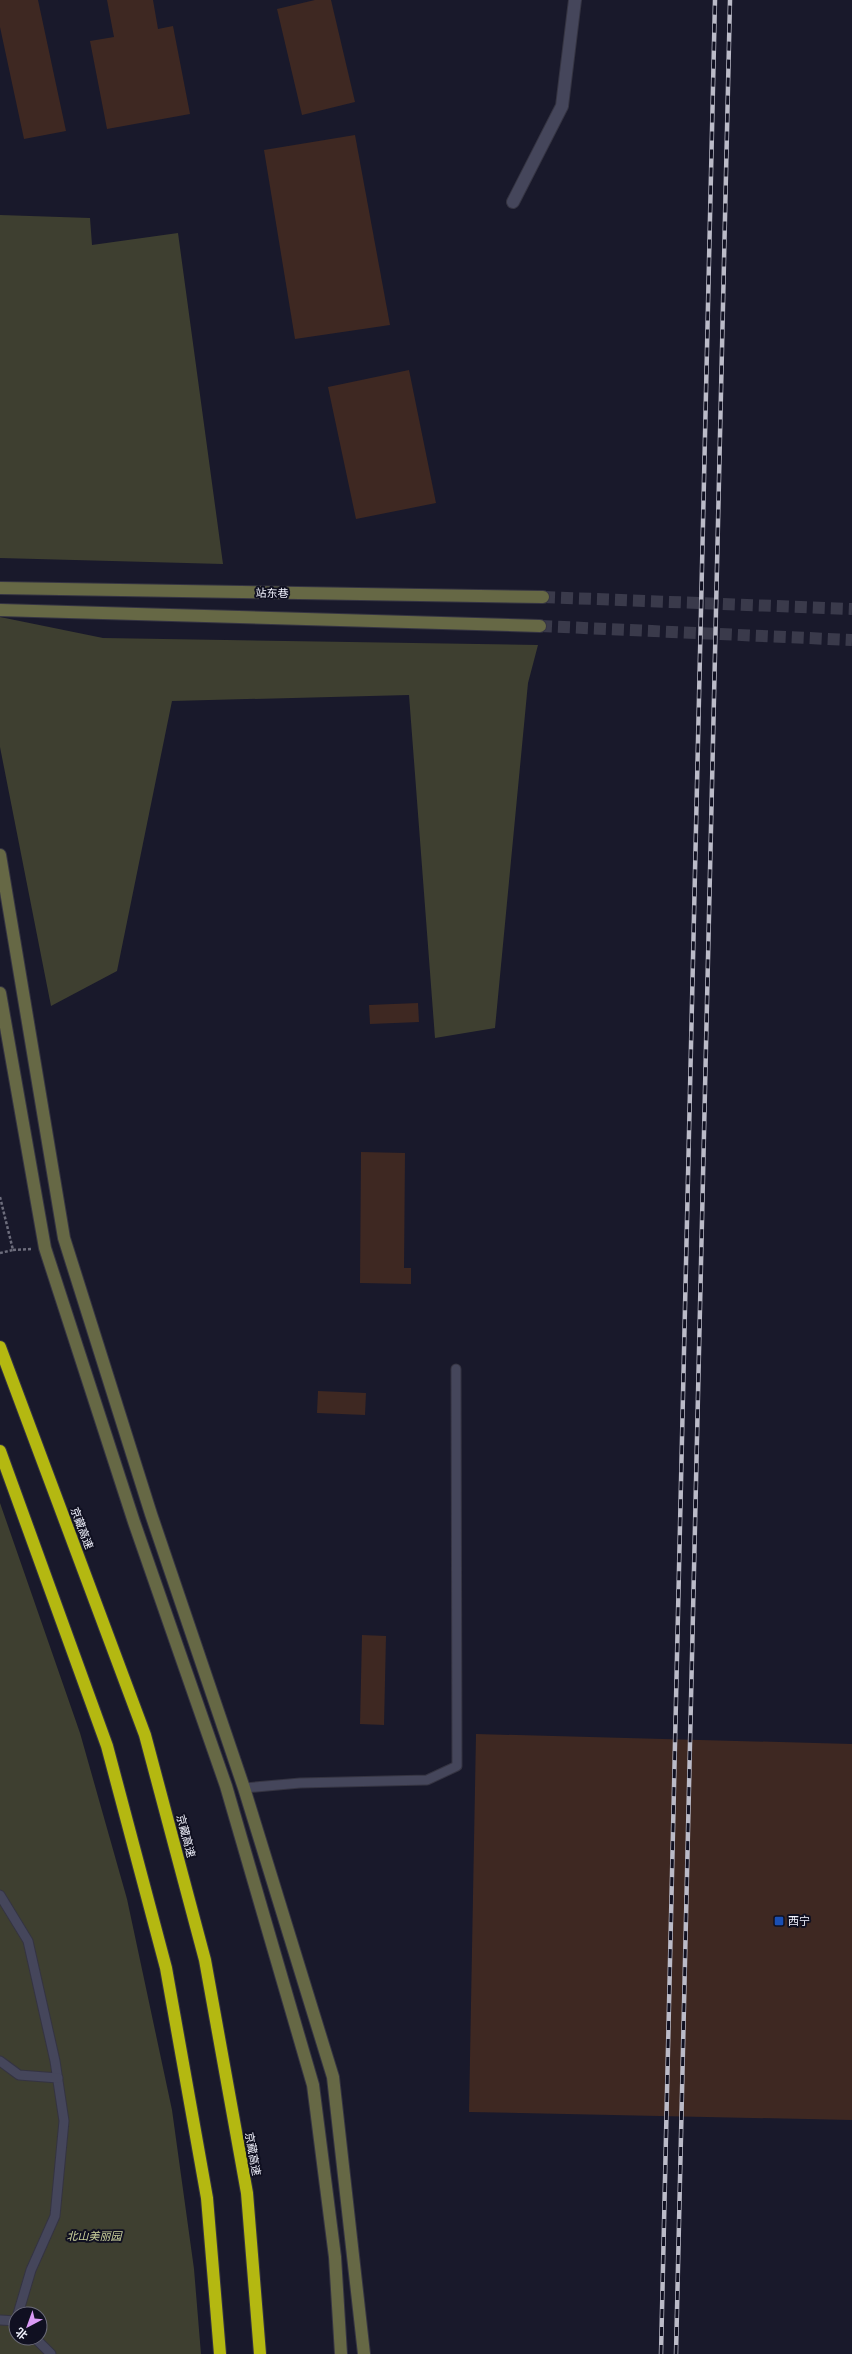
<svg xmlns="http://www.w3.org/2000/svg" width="852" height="2354" viewBox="0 0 852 2354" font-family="Literata,'Noto Sans SC',serif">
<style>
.green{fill:#3e3f30;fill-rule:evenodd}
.building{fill:#3e2822}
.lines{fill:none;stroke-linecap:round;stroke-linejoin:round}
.secondary-tunnel{stroke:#3a3a4b;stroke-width:12;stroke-dasharray:12 6;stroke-linecap:butt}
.lane-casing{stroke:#353442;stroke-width:11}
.street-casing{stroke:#353442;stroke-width:14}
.secondary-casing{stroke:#353442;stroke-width:14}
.highway-casing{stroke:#353442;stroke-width:14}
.path{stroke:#6d6d7c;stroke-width:2.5;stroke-dasharray:3 2;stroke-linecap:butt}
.lane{stroke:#45465b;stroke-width:9}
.street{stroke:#45465b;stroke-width:12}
.secondary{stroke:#666845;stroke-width:12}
.highway{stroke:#b4b811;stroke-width:12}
.rail-casing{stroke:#bbbbc8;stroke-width:4.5}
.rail{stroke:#101021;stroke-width:3;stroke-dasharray:9;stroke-linecap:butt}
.transit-dot{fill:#1a4fb4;stroke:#101021;stroke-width:1.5}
.labels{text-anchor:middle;stroke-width:4;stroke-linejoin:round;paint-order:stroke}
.street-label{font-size:11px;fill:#f3f4ff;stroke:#101021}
.poi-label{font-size:11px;fill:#f3f4ff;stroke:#101021;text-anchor:start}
.park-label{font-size:11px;font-style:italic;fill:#cbd19c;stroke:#101021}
</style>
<rect width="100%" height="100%" fill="#19192b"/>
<!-- green -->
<g class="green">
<path d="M0,215L90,218L92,245L178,233L223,564L0,558Z"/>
<path d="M0,617L103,638L538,645L528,683L495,1028L435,1038L409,695L172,701L117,971L51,1006L0,747Z"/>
<path d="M0,1503L80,1733L127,1899L172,2110L194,2269L201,2354H0ZM16,2314H40V2338H16Z"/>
</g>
<!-- building -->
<g class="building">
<path d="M0,0H38L66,131L24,139L0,27Z"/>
<path d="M107,0H153L158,29L173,26L190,114L107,129L90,41L114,37Z"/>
<path d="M315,0H331L355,102L302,115L277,9Z"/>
<path d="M355,135L390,325L295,339L264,150Z"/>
<path d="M409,370L436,503L356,519L328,387Z"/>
<path d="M418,1003L419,1022L370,1024L369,1005Z"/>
<path d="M361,1152L405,1153L404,1268H411V1284L360,1283Z"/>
<path d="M318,1391L366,1393L365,1415L317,1413Z"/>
<path d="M362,1635L386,1636L384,1725L360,1724Z"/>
<path d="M476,1734L852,1744V2120L469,2112Z"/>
</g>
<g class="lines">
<!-- secondary-tunnel -->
<g class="secondary-tunnel">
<path d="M543,597L852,609"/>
<path d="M540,626L852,640"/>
</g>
<!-- lane casing -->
<g class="lane-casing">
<g id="lane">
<path d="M244,1788L300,1783L427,1780L457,1766L456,1369"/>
<path d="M0,1895L28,1941L55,2061L64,2121L55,2216L31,2270L18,2314"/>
<path d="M0,2061L19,2075L58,2078"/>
<path d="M0,2320L16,2321"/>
<path d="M35,2338L51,2354"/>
</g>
</g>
<!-- street casing -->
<g class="street-casing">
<path id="street" d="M513,202L562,106L575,0"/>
</g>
<!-- secondary casing -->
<g class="secondary-casing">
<g id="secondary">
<path d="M0,588L543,597"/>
<path d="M0,610L540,626"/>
<path d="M0,855L64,1238L151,1514L244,1788L333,2077L364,2354"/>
<path d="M0,993L45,1248L134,1522L226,1786L313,2085L335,2257L341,2354"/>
</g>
</g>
<!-- highway casing -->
<g class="highway-casing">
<g id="highway">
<path d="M0,1347L145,1735L205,1960L247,2193L260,2354"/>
<path d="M0,1451L107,1746L166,1968L207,2198L220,2354"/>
</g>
</g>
<!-- path -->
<g class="path">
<path d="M0,1197L13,1250L0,1253"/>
<path d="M13,1250L31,1249"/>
</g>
<!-- lane -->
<use href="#lane" class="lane"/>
<!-- street -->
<use href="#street" class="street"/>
<!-- secondary -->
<use href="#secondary" class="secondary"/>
<!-- highway -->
<use href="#highway" class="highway"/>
<!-- rail casing -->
<g class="rail-casing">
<g id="rail">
<path d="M661,2354L715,0"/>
<path d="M676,2354L730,0"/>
</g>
</g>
<!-- rail -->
<use href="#rail" class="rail"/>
</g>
<!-- markers -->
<rect class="transit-dot" x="774" y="1916" width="10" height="10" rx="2"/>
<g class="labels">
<!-- street labels -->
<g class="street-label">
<text transform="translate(272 593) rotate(1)" y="4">站东巷</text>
<text transform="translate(82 1528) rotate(69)" y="4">京藏高速</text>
<text transform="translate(186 1836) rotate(75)" y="4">京藏高速</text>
<text transform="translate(253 2154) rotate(80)" y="4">京藏高速</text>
</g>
<!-- poi labels -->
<g class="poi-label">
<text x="788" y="1925">西宁</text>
</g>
<!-- park labels -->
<g class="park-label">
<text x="94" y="2240">北山美丽园</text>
</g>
</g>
<!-- north arrow -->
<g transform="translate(28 2326) rotate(221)"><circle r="19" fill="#101021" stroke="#6b6b7a"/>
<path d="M0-3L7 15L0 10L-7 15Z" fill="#da9af6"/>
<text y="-6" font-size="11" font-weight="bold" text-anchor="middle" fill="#f3f4ff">北</text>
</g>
</svg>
